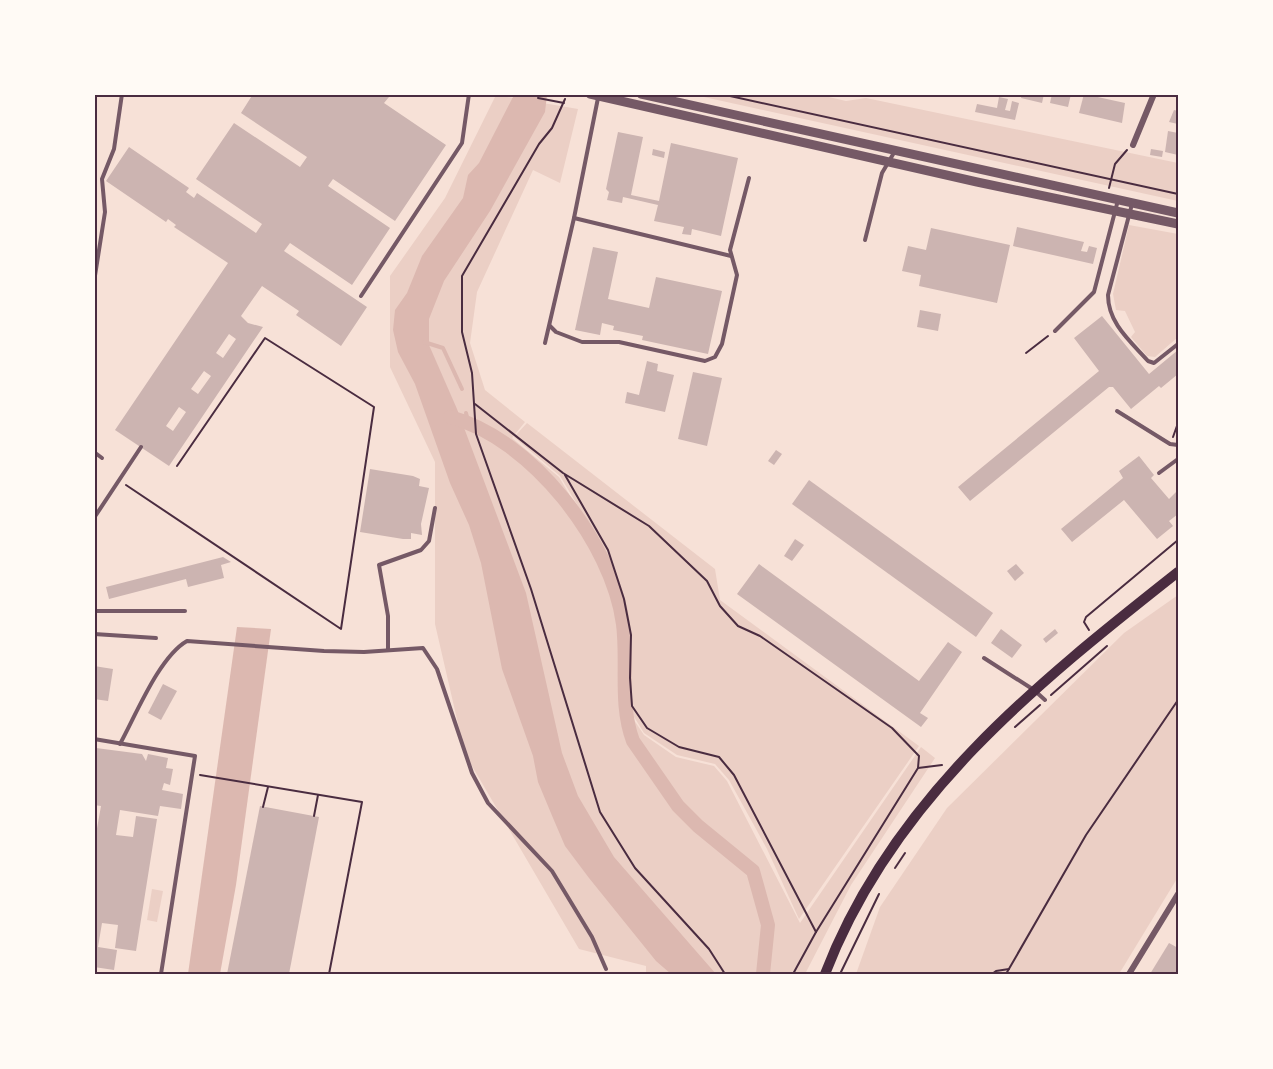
<svg xmlns="http://www.w3.org/2000/svg" width="1273" height="1069" viewBox="0 0 1273 1069" font-family="Inter,sans-serif">
<style>
.green{fill:#ebcfc5}
.water{fill:#dcb8b0}
.lines{fill:none;stroke-linecap:round;stroke-linejoin:round}
.stream{stroke:#dcb8b0;stroke-width:4}
.canal{stroke:#dcb8b0;stroke-width:14}
.building{fill:#ccb4b1;fill-rule:evenodd}
.path{stroke:#4a2c40;stroke-width:2}
.service{stroke:#755966;stroke-width:4}
.minor{stroke:#755966;stroke-width:6}
.tertiary{stroke:#755966;stroke-width:9}
.secondary{stroke:#4a2c40;stroke-width:10}
.neatline{fill:none;stroke:#4a2c40;stroke-width:2}
</style>
<rect width="100%" height="100%" fill="#f7e1d7"/>
<!-- green -->
<g class="green">
<path d="M816,94L846,101L866,98L1178,163V201L695,95Z"/>
<path d="M496,95L578,109L560,183L533,170L477,292L470,343L485,390L525,422L512,438L559,477L603,552L620,600L627,636L626,708L644,735L676,757L714,766L727,781L800,923L921,747L935,758L851,885L805,974H646V966L579,949L465,754L435,624V462L390,367V276L445,198Z"/>
<path d="M1129,225L1178,234V337L1155,357L1147,356L1131,337L1135,332L1125,311L1116,310L1113,294Z"/>
<path d="M527,423L715,569L720,600L919,746L799,919L767,849L729,780L715,764L677,755L644,733L628,707L629,636L622,600L605,551L560,476L514,437Z"/>
<path d="M1178,595V877L1119,974H856L880,907L947,808L1124,633Z"/>
<path d="M152,889L163,891L157,922L147,920Z"/>
</g>
<!-- water -->
<g class="water">
<path d="M514,95H547L545,112L490,211L444,281L429,319V345L457,409L526,593L562,753L578,796L614,857L716,974H671L656,961L589,878L565,846L553,818L538,782L533,756L502,669L481,563L469,525L450,483L415,384L398,352L393,330L395,310L407,293L422,256L463,198L468,175L479,163Z"/>
<path d="M237,627L271,629L236,885L220,974H188Z"/>
</g>
<g class="lines">
<!-- stream -->
<g class="stream">
<path d="M424,342L443,348L462,389"/>
<path d="M466,413L468,421"/>
</g>
<!-- canal -->
<path class="canal" d="M450,417C531,438 612,542 623,624C628,663 619,704 633,741L678,806L698,826L753,871L768,925L763,974"/>
</g>
<!-- building -->
<g class="building">
<path d="M253,94H385L389,97L384,103L446,145L395,221L333,179L328,186L390,228L352,285L290,243L284,251L367,307L341,346L296,315L299,311L262,286L241,316L248,323L263,327L169,466L115,430L228,263L174,227L176,225L168,219L166,222L106,181L129,147L189,188L186,192L194,198L197,193L256,233L262,224L196,179L234,123L300,167L307,157L241,113ZM229,334L236,339L223,358L216,353ZM204,371L211,376L198,394L191,389ZM179,407L186,412L173,431L166,426Z"/>
<path d="M1022,94H1044L1042,103L1021,98Z"/>
<path d="M1052,94H1071L1068,107L1050,103Z"/>
<path d="M1084,94L1125,103L1122,123L1079,113Z"/>
<path d="M999,97L1008,99L1005,110L1010,111L1012,101L1019,103L1015,120L975,112L977,104L997,108Z"/>
<path d="M1174,110L1178,111V124L1169,122Z"/>
<path d="M1168,131L1178,133V155L1165,152Z"/>
<path d="M618,132L643,137L631,195L659,201L671,143L738,158L721,236L692,229L691,235L682,234L684,227L654,221L658,205L623,197L622,203L607,200L609,192L606,189Z"/>
<path d="M653,149L665,152L664,158L652,155Z"/>
<path d="M1151,149L1163,151L1162,157L1150,155Z"/>
<path d="M1017,227L1084,242L1081,251L1087,252L1089,246L1097,248L1093,264L1013,246Z"/>
<path d="M931,228L1010,245L997,303L919,286L921,275L902,271L908,246L926,250Z"/>
<path d="M593,247L618,252L608,299L649,308L656,277L722,291L708,354L642,340L643,336L613,330L614,326L602,323L600,335L575,330Z"/>
<path d="M920,310L941,314L938,331L917,327Z"/>
<path d="M1102,316L1149,374L1178,350V374L1161,388L1159,386L1131,409L1113,387H1109L970,501L958,487L1099,371L1074,338Z"/>
<path d="M647,361L658,364L657,371L674,375L665,412L625,403L627,392L639,395Z"/>
<path d="M693,372L722,378L707,446L678,439Z"/>
<path d="M776,450L782,454L774,465L768,461Z"/>
<path d="M1139,456L1154,475L1151,478L1169,499L1178,490V514L1169,521L1173,526L1157,539L1124,500L1072,542L1061,529L1123,478L1119,471Z"/>
<path d="M370,469L413,476L420,479L419,486L429,488L421,524L422,535L411,533V539H403L360,532Z"/>
<path d="M809,480L993,613L976,637L792,504Z"/>
<path d="M795,539L804,545L792,561L784,556Z"/>
<path d="M223,557L231,562L221,565L224,578L188,587L186,579L109,599L106,587Z"/>
<path d="M759,564L919,681L948,642L962,652L920,713L928,718L921,727L737,594Z"/>
<path d="M1016,564L1024,573L1015,581L1007,571Z"/>
<path d="M1001,629L1022,645L1012,658L991,643Z"/>
<path d="M1055,629L1058,633L1046,643L1043,639Z"/>
<path d="M94,666L113,669L108,701L94,699Z"/>
<path d="M163,684L177,691L161,720L148,713Z"/>
<path d="M96,748L142,754L146,761L148,754L168,758L166,768L173,769L170,785L164,783L162,790L183,794L181,809L160,806L158,816L120,810L116,835L133,837L136,816L157,819L136,951L115,948L118,925L102,923L98,947L117,950L114,970L94,967V845L101,806L94,805Z"/>
<path d="M260,806L319,817L289,974H227Z"/>
<path d="M1169,943L1178,948V974H1150Z"/>
</g>
<g class="lines">
<!-- path -->
<g class="path">
<path d="M721,94L1178,194"/>
<path d="M538,98L564,103"/>
<path d="M565,99L552,128L539,144L462,276V332L472,373L476,434L531,589L600,812L635,868L709,949L725,974"/>
<path d="M1109,188L1115,164L1127,150"/>
<path d="M1026,353L1048,336"/>
<path d="M1178,387V391"/>
<path d="M475,404L563,473L649,526L707,581L720,606L738,626L760,636L892,728L919,756L918,768L816,932L793,974"/>
<path d="M1173,437L1178,423"/>
<path d="M565,475L608,550L624,599L631,635L630,678L632,706L647,728L679,747L719,757L734,775L816,932"/>
<path d="M126,485L341,629L374,407L265,338L177,466"/>
<path d="M1089,630L1084,622L1086,617L1178,540"/>
<path d="M1051,695L1107,646"/>
<path d="M1015,727L1040,705"/>
<path d="M918,768L942,765"/>
<path d="M200,775L362,802L329,974"/>
<path d="M263,807L268,787"/>
<path d="M314,816L318,795"/>
<path d="M895,868L905,853"/>
<path d="M840,974L879,894"/>
<path d="M992,974L996,971L1009,969"/>
<path d="M1006,974L1086,835L1178,700"/>
</g>
<!-- service -->
<g class="service">
<path d="M598,98L574,218L731,256"/>
<path d="M1132,204L1108,295C1108,323 1130,341 1148,361L1154,363L1178,344"/>
<path d="M865,240L882,173L895,151"/>
<path d="M94,282L105,212L102,179L114,149L122,94"/>
<path d="M361,296L462,143L469,94"/>
<path d="M550,326L556,332L582,342H619L705,361L715,357L722,344L737,275L730,250L749,178"/>
<path d="M1055,331L1094,292L1118,200"/>
<path d="M545,343L574,218"/>
<path d="M1117,411L1170,444L1178,445"/>
<path d="M94,452L102,458"/>
<path d="M1159,473L1178,459"/>
<path d="M94,518L141,447"/>
<path d="M94,611H185"/>
<path d="M94,634L156,638"/>
<path d="M388,649V616L379,565L421,550L429,541L435,508"/>
<path d="M984,658L1034,690L1045,700"/>
<path d="M94,739L195,756L161,974"/>
<path d="M120,744C136,715 159,657 187,641L324,651L364,652L423,648L437,669L472,773L488,803L552,871L592,937L606,969"/>
</g>
<!-- minor -->
<g class="minor">
<path d="M1177,94L1178,95"/>
<path d="M1133,145L1154,94"/>
<path d="M1129,974L1178,894"/>
</g>
<!-- tertiary -->
<g class="tertiary">
<path d="M590,94L977,182L1178,224"/>
<path d="M641,94L1178,213"/>
</g>
<!-- secondary -->
<path class="secondary" d="M825,974C892,799 1036,684 1178,572"/>
</g>
<!-- border -->
<rect width="1273" height="1069" fill="none" stroke="#fffaf5" stroke-width="192"/>
<rect x="96" y="96" width="1081" height="877" class="neatline"/>
</svg>
